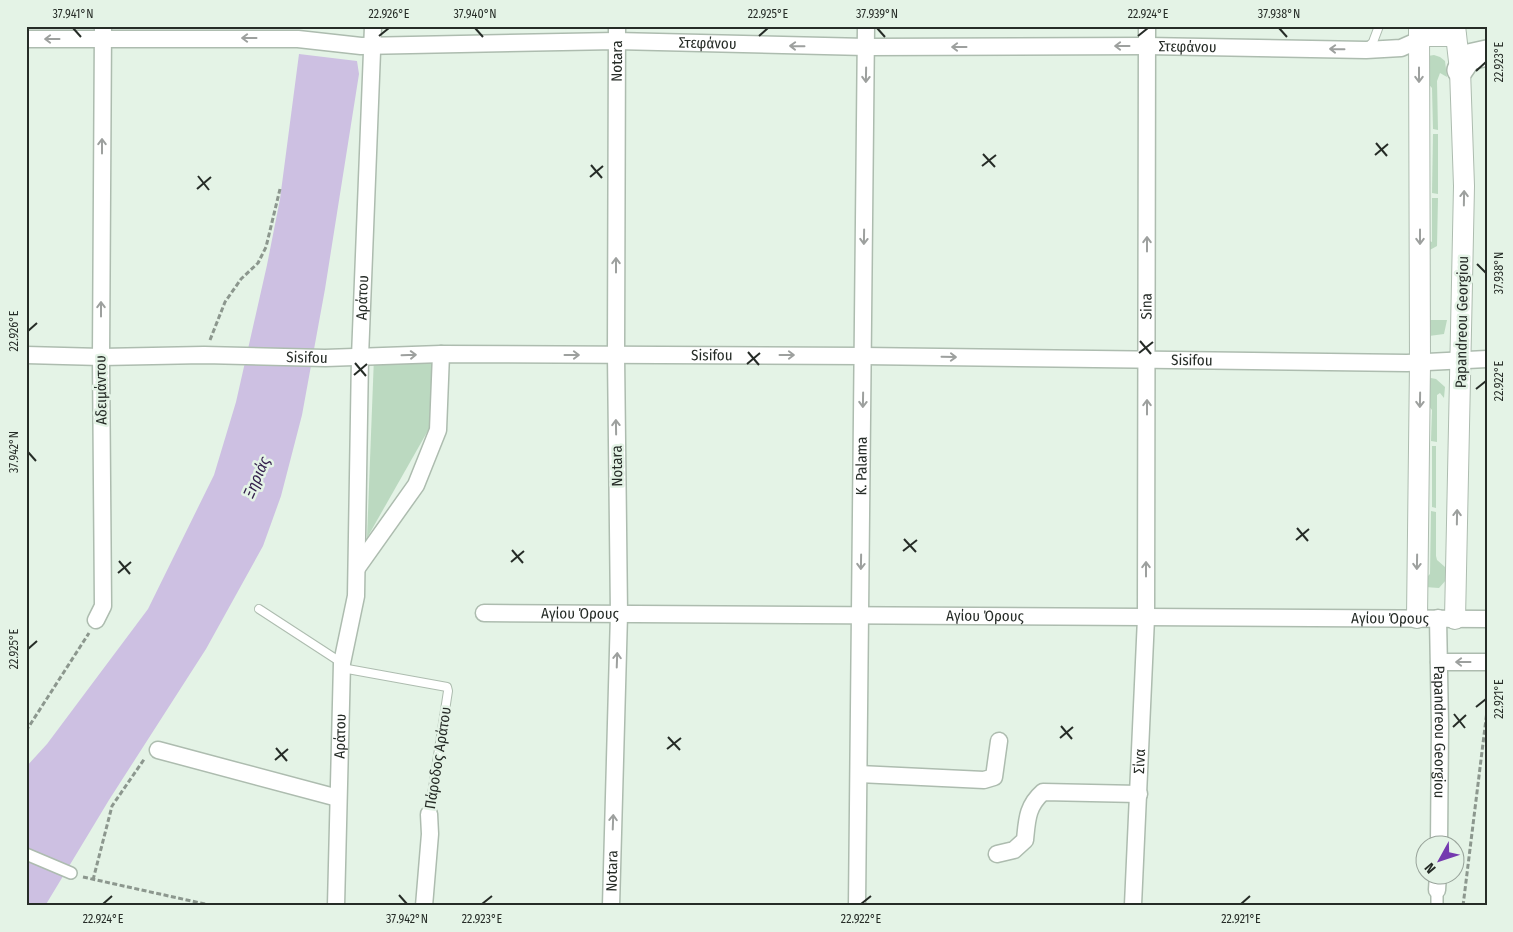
<svg xmlns="http://www.w3.org/2000/svg" width="1513" height="932" viewBox="0 0 1513 932" font-family="'Fira Sans Condensed',sans-serif">
<style>
.green{fill:#bbd9c0}
.water{fill:#cdc0e2}
.lines{fill:none;stroke-linecap:round;stroke-linejoin:round}
.service-casing{stroke:#adbcaf;stroke-width:10}
.pedestrian-casing{stroke:#adbcaf;stroke-width:14}
.minor-casing{stroke:#adbcaf;stroke-width:19}
.tertiary-casing{stroke:#adbcaf;stroke-width:22}
.primary-casing{stroke:#adbcaf;stroke-width:28}
.path{stroke:#8c978e;stroke-width:3;stroke-dasharray:5 2.5;stroke-linecap:butt}
.service{stroke:#fff;stroke-width:8}
.pedestrian{stroke:#fff;stroke-width:11}
.minor{stroke:#fff;stroke-width:16}
.tertiary{stroke:#fff;stroke-width:20}
.primary{stroke:#fff;stroke-width:25}
.oneway{stroke:#9da09e}
.ticks{fill:none;stroke:#262c27;stroke-width:2}
.labels{text-anchor:middle;stroke-width:5;stroke-linejoin:round;paint-order:stroke}
.street-label{font-size:15px;fill:#262c27;stroke:#e4f3e6}
.water-label{font-size:16px;font-style:italic;fill:#35214d;stroke:#e4f3e6}
.neatline{fill:none;stroke:#262c27;stroke-width:2}
.ticks-label{font-size:12px;text-anchor:middle;fill:#262c27}
</style>
<rect width="100%" height="100%" fill="#e4f3e6"/>
<!-- green -->
<g class="green">
<path d="M1434,55L1440,57L1445,61L1447,77L1440,73L1437,81L1438,130L1433,129L1432,88L1424,79L1428,56Z"/>
<path d="M1433,134H1438V194L1432,193Z"/>
<path d="M1432,198H1438L1437,246L1428,251L1425,239L1432,242Z"/>
<path d="M1426,320H1447L1444,334L1429,336Z"/>
<path d="M374,357L428,359L436,366L430,427L367,538Z"/>
<path d="M1431,378L1436,379L1445,387L1444,398L1440,393L1437,395V442L1431,441L1432,410L1424,400L1426,379Z"/>
<path d="M1432,446H1436V508L1432,507Z"/>
<path d="M1431,511L1436,512V556L1437,560L1445,567L1446,580L1439,588L1425,587L1427,577L1430,574Z"/>
</g>
<!-- water -->
<path class="water" d="M299,54L357,61L359,74L325,289L302,415L281,496L263,546L206,649L109,800L45,906H26V767L47,744L148,609L214,475L236,402L267,265L280,199Z"/>
<g class="lines">
<!-- service casing -->
<g class="service-casing">
<g id="service">
<path d="M1367,48L1373,42L1379,26"/>
<path d="M259,609L342,663"/>
<path d="M342,668L447,687L448,691L429,814"/>
</g>
</g>
<!-- pedestrian casing -->
<g class="pedestrian-casing">
<g id="pedestrian">
<path d="M26,854L71,873"/>
<path d="M1437,906V890"/>
</g>
</g>
<!-- minor casing -->
<g class="minor-casing">
<g id="minor">
<path id="s1" d="M26,39H298L361,46L616,41L866,47L1147,46L1366,50L1401,48L1419,40"/>
<path id="s2" d="M26,355L101,357L204,355L325,358L441,354L863,356L1407,363L1487,359"/>
<path d="M357,568L416,485L438,430L441,354"/>
<path id="s3" d="M484,613L1487,619"/>
<path id="s4" d="M1438,618L1440,725L1439,844"/>
<path d="M96,620L103,606L101,357L103,26"/>
<path d="M1439,662H1487"/>
<path d="M158,750L338,798"/>
<path d="M859,774L984,780L994,777L999,741"/>
<path d="M997,854L1014,850L1025,840C1027,820 1027,806 1043,792L1139,794"/>
<path d="M1437,890L1438,874"/>
<path id="s5" d="M1133,905L1146,618L1147,26"/>
<path id="s6" d="M336,906L342,663L356,596L360,357L373,26"/>
<path d="M424,906L430,834L429,814"/>
<path id="s7" d="M611,906L619,614L616,355L617,26"/>
<path id="s8" d="M857,906L866,26"/>
</g>
</g>
<!-- tertiary casing -->
<g class="tertiary-casing">
<g id="tertiary">
<path d="M1455,26L1460,70L1464,186L1455,619"/>
<path d="M1419,40L1427,36H1456"/>
<path d="M1417,618L1420,363L1419,26"/>
</g>
</g>
<!-- primary casing -->
<g class="primary-casing">
<path id="primary" d="M1460,70L1469,57L1487,53"/>
</g>
<!-- path -->
<g class="path">
<path d="M210,340L225,302L241,279L258,263L266,247L280,189"/>
<path d="M26,731L89,633"/>
<path d="M83,877L214,906"/>
<path d="M93,880L112,806L145,758"/>
<path d="M1463,906L1487,711"/>
</g>
<!-- service -->
<use href="#service" class="service"/>
<!-- pedestrian -->
<use href="#pedestrian" class="pedestrian"/>
<!-- minor -->
<use href="#minor" class="minor"/>
<!-- tertiary -->
<use href="#tertiary" class="tertiary"/>
<!-- primary -->
<use href="#primary" class="primary"/>
</g>
<!-- one-way arrows -->
<defs><path id="oneway-shaft" d="M-6 0H5M1.5-3L5.5 0L1.5 3" fill="none" stroke-width="1.6" stroke-linecap="round" stroke-linejoin="round" transform="scale(1.25)"/></defs>
<g class="oneway">
<use href="#oneway-shaft" transform="translate(249 38) rotate(180)"/>
<use href="#oneway-shaft" transform="translate(52 39) rotate(180)"/>
<use href="#oneway-shaft" transform="translate(797 46) rotate(-179)"/>
<use href="#oneway-shaft" transform="translate(1122 46) rotate(180)"/>
<use href="#oneway-shaft" transform="translate(959 47) rotate(180)"/>
<use href="#oneway-shaft" transform="translate(1337 49) rotate(-179)"/>
<use href="#oneway-shaft" transform="translate(866 75) rotate(91)"/>
<use href="#oneway-shaft" transform="translate(1419 75) rotate(90)"/>
<use href="#oneway-shaft" transform="translate(102 146) rotate(-90)"/>
<use href="#oneway-shaft" transform="translate(1464 198) rotate(-89)"/>
<use href="#oneway-shaft" transform="translate(864 237) rotate(91)"/>
<use href="#oneway-shaft" transform="translate(1420 237) rotate(90)"/>
<use href="#oneway-shaft" transform="translate(1147 244) rotate(-90)"/>
<use href="#oneway-shaft" transform="translate(616 265) rotate(-90)"/>
<use href="#oneway-shaft" transform="translate(101 309) rotate(-90)"/>
<use href="#oneway-shaft" transform="translate(409 355) rotate(-2)"/>
<use href="#oneway-shaft" transform="translate(572 355)"/>
<use href="#oneway-shaft" transform="translate(787 355)"/>
<use href="#oneway-shaft" transform="translate(949 357) rotate(1)"/>
<use href="#oneway-shaft" transform="translate(863 400) rotate(91)"/>
<use href="#oneway-shaft" transform="translate(1420 400) rotate(91)"/>
<use href="#oneway-shaft" transform="translate(1147 407) rotate(-90)"/>
<use href="#oneway-shaft" transform="translate(616 427) rotate(-91)"/>
<use href="#oneway-shaft" transform="translate(1457 517) rotate(-89)"/>
<use href="#oneway-shaft" transform="translate(861 562) rotate(91)"/>
<use href="#oneway-shaft" transform="translate(1417 562) rotate(91)"/>
<use href="#oneway-shaft" transform="translate(1146 569) rotate(-90)"/>
<use href="#oneway-shaft" transform="translate(617 660) rotate(-88)"/>
<use href="#oneway-shaft" transform="translate(1463 662) rotate(180)"/>
<use href="#oneway-shaft" transform="translate(613 822) rotate(-88)"/>
</g>
<!-- ticks -->
<path class="ticks" d="M73,28L81,37M475,28L483,37M877,28L885,37M1279,28L1287,37M379,36L389,28M759,36L768,28M1138,36L1148,28M1476,71L1486,62M1376,143L1387,156M983,154L995,167M1375,155L1388,144M591,165L602,178M982,166L996,155M198,176L209,190M590,177L603,166M197,189L211,177M1477,264L1486,273M28,331L37,323M1140,341L1151,354M748,352L759,365M1139,353L1153,342M355,363L366,376M747,364L760,353M354,375L367,364M1476,389L1486,381M28,452L36,461M1297,528L1308,541M904,539L916,552M1296,540L1309,529M512,550L523,563M903,551L917,540M119,561L130,574M511,562L524,551M118,573L131,562M28,649L37,641M1476,707L1486,699M1454,714L1465,728M1061,726L1072,739M1453,727L1466,715M668,737L680,750M1060,738L1073,727M276,748L287,761M667,749L681,738M275,760L288,749M399,895L407,904M103,904L112,896M482,904L492,896M861,904L871,896M1241,904L1250,896"/>
<g class="labels">
<!-- street labels -->
<g class="street-label">
<text dy="5" stroke="none"><textPath href="#s1" startOffset="682">Στεφάνου</textPath></text>
<text dy="5" stroke="none"><textPath href="#s1" startOffset="1162">Στεφάνου</textPath></text>
<text dy="5" stroke="none"><textPath href="#s7" startOffset="845">Notara</textPath></text>
<text dy="5" stroke="none"><textPath href="#s6" startOffset="610">Αράτου</textPath></text>
<text dy="5" stroke="none"><textPath href="#s5" startOffset="599">Sina</textPath></text>
<text transform="translate(1462 322) rotate(-89)" y="5">Papandreou Georgiou</text>
<text dy="5" stroke="none"><textPath href="#s2" startOffset="686">Sisifou</textPath></text>
<text dy="5" stroke="none"><textPath href="#s2" startOffset="281">Sisifou</textPath></text>
<text dy="5" stroke="none"><textPath href="#s2" startOffset="1166">Sisifou</textPath></text>
<text transform="translate(101 390) rotate(-91)" y="5">Αδειμάντου</text>
<text transform="translate(617 466) rotate(-91)" y="5">Notara</text>
<text dy="5" stroke="none"><textPath href="#s8" startOffset="440">K. Palama</textPath></text>
<text dy="5" stroke="none"><textPath href="#s3" startOffset="96">Αγίου Όρους</textPath></text>
<text dy="5" stroke="none"><textPath href="#s3" startOffset="501">Αγίου Όρους</textPath></text>
<text dy="5" stroke="none"><textPath href="#s3" startOffset="906">Αγίου Όρους</textPath></text>
<text dy="5" stroke="none"><textPath href="#s4" startOffset="114">Papandreou Georgiou</textPath></text>
<text dy="5" stroke="none"><textPath href="#s6" startOffset="170">Αράτου</textPath></text>
<text transform="translate(438 758) rotate(-81)" y="5">Πάροδος Αράτου</text>
<text dy="5" stroke="none"><textPath href="#s5" startOffset="144">Σίνα</textPath></text>
<text dy="5" stroke="none"><textPath href="#s7" startOffset="35">Notara</textPath></text>
</g>
<!-- water labels -->
<g class="water-label">
<text transform="translate(256 477) rotate(-66)" y="6">Ξηριάς</text>
</g>
</g>
<!-- border -->
<rect width="1513" height="932" fill="none" stroke="#e4f3e6" stroke-width="55"/>
<!-- north arrow -->
<g transform="translate(1440 860) rotate(230)"><circle r="24" fill="#e4f3e6" stroke="#98a39a"/>
<path d="M0-4L9 19L0 12L-9 19Z" fill="#7439af"/>
<text y="-8" font-size="14" font-weight="bold" text-anchor="middle" fill="#262c27">N</text>
</g>
<rect x="28" y="28" width="1458" height="876" class="neatline"/>
<g class="ticks-label">
<text x="73" y="18">37.941°N</text>
<text x="389" y="18">22.926°E</text>
<text x="475" y="18">37.940°N</text>
<text x="768" y="18">22.925°E</text>
<text x="877" y="18">37.939°N</text>
<text x="1148" y="18">22.924°E</text>
<text x="1279" y="18">37.938°N</text>
<text transform="translate(1499 62) rotate(-90)" y="4">22.923°E</text>
<text transform="translate(1499 273) rotate(-90)" y="4">37.938°N</text>
<text transform="translate(14 331) rotate(-90)" y="4">22.926°E</text>
<text transform="translate(1499 381) rotate(-90)" y="4">22.922°E</text>
<text transform="translate(14 452) rotate(-90)" y="4">37.942°N</text>
<text transform="translate(14 649) rotate(-90)" y="4">22.925°E</text>
<text transform="translate(1499 699) rotate(-90)" y="4">22.921°E</text>
<text x="103" y="923">22.924°E</text>
<text x="407" y="923">37.942°N</text>
<text x="482" y="923">22.923°E</text>
<text x="861" y="923">22.922°E</text>
<text x="1241" y="923">22.921°E</text>
</g>
</svg>
